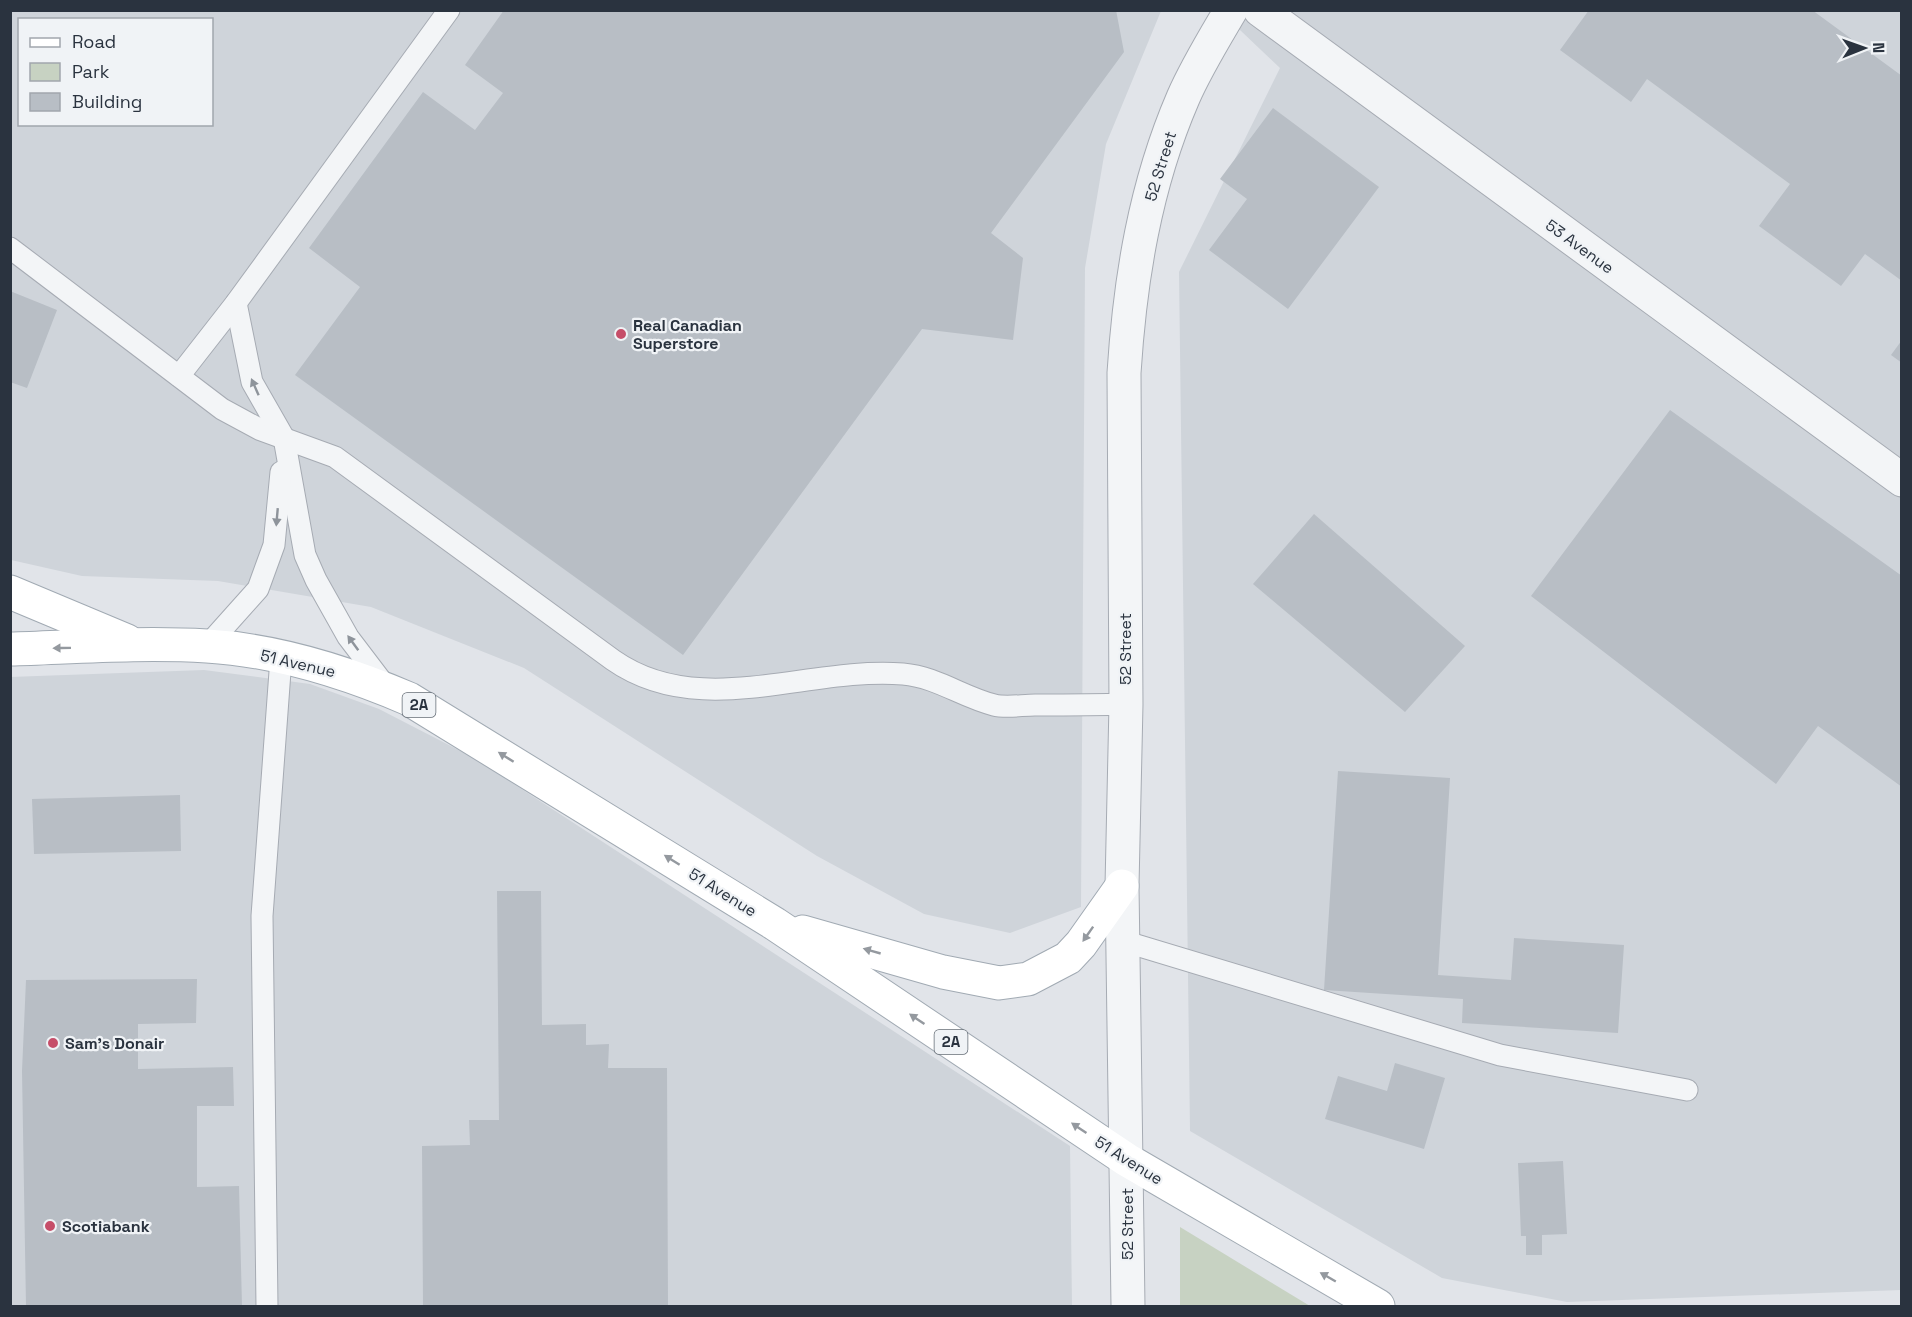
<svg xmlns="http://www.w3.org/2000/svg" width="1912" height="1317" viewBox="0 0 1912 1317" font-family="'Space Grotesk',sans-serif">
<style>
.built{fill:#cfd4da;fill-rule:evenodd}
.green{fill:#c7d2c2}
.building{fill:#b8bec5}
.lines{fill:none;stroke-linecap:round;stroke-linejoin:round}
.service-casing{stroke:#a6abb3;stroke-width:23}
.minor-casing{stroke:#a6abb3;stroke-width:35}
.tertiary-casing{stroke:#a6abb3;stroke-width:35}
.primary-casing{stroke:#a1aab3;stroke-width:35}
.service{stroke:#f3f5f7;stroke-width:21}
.minor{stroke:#f3f5f7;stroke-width:33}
.tertiary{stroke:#f3f5f7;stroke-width:33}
.primary{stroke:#fff;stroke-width:33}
.oneway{fill:#8e949b}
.oneway2{fill:#94999f}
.poi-dot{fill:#c64e69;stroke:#f0f3f6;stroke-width:2}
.labels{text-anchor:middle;stroke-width:4.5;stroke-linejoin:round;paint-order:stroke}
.shield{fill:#f0f3f6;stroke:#656d76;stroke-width:1.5}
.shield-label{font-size:15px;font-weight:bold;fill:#2a333f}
.street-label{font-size:16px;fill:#2a333f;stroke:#f0f3f6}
.poi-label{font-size:16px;font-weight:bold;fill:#2a333f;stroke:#f0f3f6;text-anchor:start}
</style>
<rect width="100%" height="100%" fill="#e1e4e9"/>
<!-- built -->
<g class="built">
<path d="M11,11H1161L1106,144L1085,268L1081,907L1010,933L924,914L817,856L524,668L371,607L218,581L82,576L11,560ZM20,20H212V124H20Z"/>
<path d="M1220,11H1901V1290L1567,1302L1442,1278L1190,1131L1179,272L1280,68Z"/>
<path d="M204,670L310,684L379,709L474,758L1070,1146L1072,1306H11L10,677Z"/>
</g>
<!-- green -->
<path class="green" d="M1180,1227L1310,1306H1180Z"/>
<!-- building -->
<g class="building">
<path d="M504,10H1116L1124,52L991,233L1023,258L1013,340L922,329L683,655L295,375L360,287L309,248L423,92L475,130L503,93L465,65Z"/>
<path d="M1589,10H1812L1902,76V281L1865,254L1841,286L1759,226L1790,184L1647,79L1631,102L1560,50Z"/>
<path d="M1273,108L1379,187L1288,309L1209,250L1247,199L1220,179Z"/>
<path d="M10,291L57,310L27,388L10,382Z"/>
<path d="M1902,340V363L1891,355Z"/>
<path d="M1670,410L1902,576V787L1818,726L1776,784L1531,596Z"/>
<path d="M1314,514L1465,646L1405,712L1253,584Z"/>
<path d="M1338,771L1450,778L1438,975L1511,980L1514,938L1624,945L1618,1033L1462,1023L1463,999L1324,990Z"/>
<path d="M180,795L181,851L34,854L32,799Z"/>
<path d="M497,891H541L542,1025L586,1024V1045L609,1044L608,1068H667L668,1306H423L422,1146L470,1145L469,1120H499Z"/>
<path d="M197,979L196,1023L138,1024V1069L233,1067L234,1106H197V1187L239,1186L242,1306H26L22,1071L26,980Z"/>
<path d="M1395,1063L1445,1078L1424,1149L1325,1119L1338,1076L1387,1091Z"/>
<path d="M1563,1161L1567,1234L1542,1235V1255H1526V1236H1521L1518,1163Z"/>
</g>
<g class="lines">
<!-- service casing -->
<g class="service-casing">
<g id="service">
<path d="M10,248L222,409L261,430L335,457L613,660C700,721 808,666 903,674C937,677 962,697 994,705C1006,708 1022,705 1035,705C1065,705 1095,705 1126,704"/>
<path d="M236,303L252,382L284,438L305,555L316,580L348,637L386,687"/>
<path d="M179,376L236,303L449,10"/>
<path d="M207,646L258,589L274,545L281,472"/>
<path d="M1123,941L1500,1055L1687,1090"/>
<path d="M267,1306L262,916L281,658"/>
</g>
</g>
<!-- minor casing -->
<g class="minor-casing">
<path id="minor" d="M1260,10L1902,480"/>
</g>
<!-- tertiary casing -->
<g class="tertiary-casing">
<path id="tertiary" d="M1128,1306L1122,886L1126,704L1124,373C1130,279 1145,186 1183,98C1196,68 1214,39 1231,10"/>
</g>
<!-- primary casing -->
<g class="primary-casing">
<g id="primary">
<path d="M10,592L127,641"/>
<path d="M10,649C75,647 142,642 207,646C276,650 346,672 409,699L775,924L1127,1160L1378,1306"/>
<path d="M803,932L943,972L999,983L1028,979L1068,958L1081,944L1122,886"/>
</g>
</g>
<!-- service -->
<use href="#service" class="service"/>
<!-- minor -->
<use href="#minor" class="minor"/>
<!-- tertiary -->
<use href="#tertiary" class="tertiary"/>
<!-- primary -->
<use href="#primary" class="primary"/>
</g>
<!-- one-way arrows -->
<defs><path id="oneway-solid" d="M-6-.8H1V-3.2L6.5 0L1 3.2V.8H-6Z" transform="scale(1.5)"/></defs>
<g class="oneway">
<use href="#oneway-solid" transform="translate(255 387) rotate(-114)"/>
<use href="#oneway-solid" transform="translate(277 517) rotate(95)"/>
<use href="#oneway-solid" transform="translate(353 643) rotate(-126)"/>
</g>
<g class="oneway2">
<use href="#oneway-solid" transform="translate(62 648) rotate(179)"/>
<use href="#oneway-solid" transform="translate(506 757) rotate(-148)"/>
<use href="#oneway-solid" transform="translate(672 860) rotate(-148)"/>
<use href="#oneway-solid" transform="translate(1088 934) rotate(125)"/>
<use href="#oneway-solid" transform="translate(872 951) rotate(-164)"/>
<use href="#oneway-solid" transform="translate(917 1019) rotate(-146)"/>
<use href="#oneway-solid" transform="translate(1079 1128) rotate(-146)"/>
<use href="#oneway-solid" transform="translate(1328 1277) rotate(-150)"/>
</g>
<!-- markers -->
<g class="poi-dot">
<circle cx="621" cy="334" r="6"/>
<circle cx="53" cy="1043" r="6"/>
<circle cx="50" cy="1226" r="6"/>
</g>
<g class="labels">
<!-- shield labels -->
<g class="shield">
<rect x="402.5" y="693" width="33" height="24" rx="4.5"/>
<rect x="934.5" y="1030" width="33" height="24" rx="4.5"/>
</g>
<g class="shield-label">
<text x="419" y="710">2A</text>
<text x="951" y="1047">2A</text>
</g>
<!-- street labels -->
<g class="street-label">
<text transform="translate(1160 166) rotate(-73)" y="6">52 Street</text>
<text transform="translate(1580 246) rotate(36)" y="6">53 Avenue</text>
<text transform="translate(1125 649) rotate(-90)" y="6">52 Street</text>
<text transform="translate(298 663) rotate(13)" y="6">51 Avenue</text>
<text transform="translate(723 892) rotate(32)" y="6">51 Avenue</text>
<text transform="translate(1129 1160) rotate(32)" y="6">51 Avenue</text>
<text transform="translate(1127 1224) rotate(-90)" y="6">52 Street</text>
</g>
<!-- poi labels -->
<g class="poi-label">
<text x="633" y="331">Real Canadian<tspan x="633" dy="18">Superstore</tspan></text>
<text x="65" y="1049">Sam's Donair</text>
<text x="62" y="1232">Scotiabank</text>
</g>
</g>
<!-- border -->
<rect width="1912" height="1317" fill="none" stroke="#2a333f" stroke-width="24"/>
<!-- legend -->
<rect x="18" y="18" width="195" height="108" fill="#f0f3f6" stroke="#a1a6ad" stroke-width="1.5"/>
<rect x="30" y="38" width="30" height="9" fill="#ffffff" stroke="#a1a6ad" stroke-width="1.5"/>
<text x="72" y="48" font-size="18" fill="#2a333f">Road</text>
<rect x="30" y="63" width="30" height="18" fill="#c7d2c2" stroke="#a1a6ad" stroke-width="1.5"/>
<text x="72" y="78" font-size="18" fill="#2a333f">Park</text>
<rect x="30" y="93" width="30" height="18" fill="#b8bec5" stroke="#a1a6ad" stroke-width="1.5"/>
<text x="72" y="108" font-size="18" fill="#2a333f">Building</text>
<!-- north arrow -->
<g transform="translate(1864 48) rotate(89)" stroke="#f0f3f6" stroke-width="4.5" paint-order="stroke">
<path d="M0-4.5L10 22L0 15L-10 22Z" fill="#2a333f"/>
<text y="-9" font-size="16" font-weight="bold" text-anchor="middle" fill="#2a333f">N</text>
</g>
</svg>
